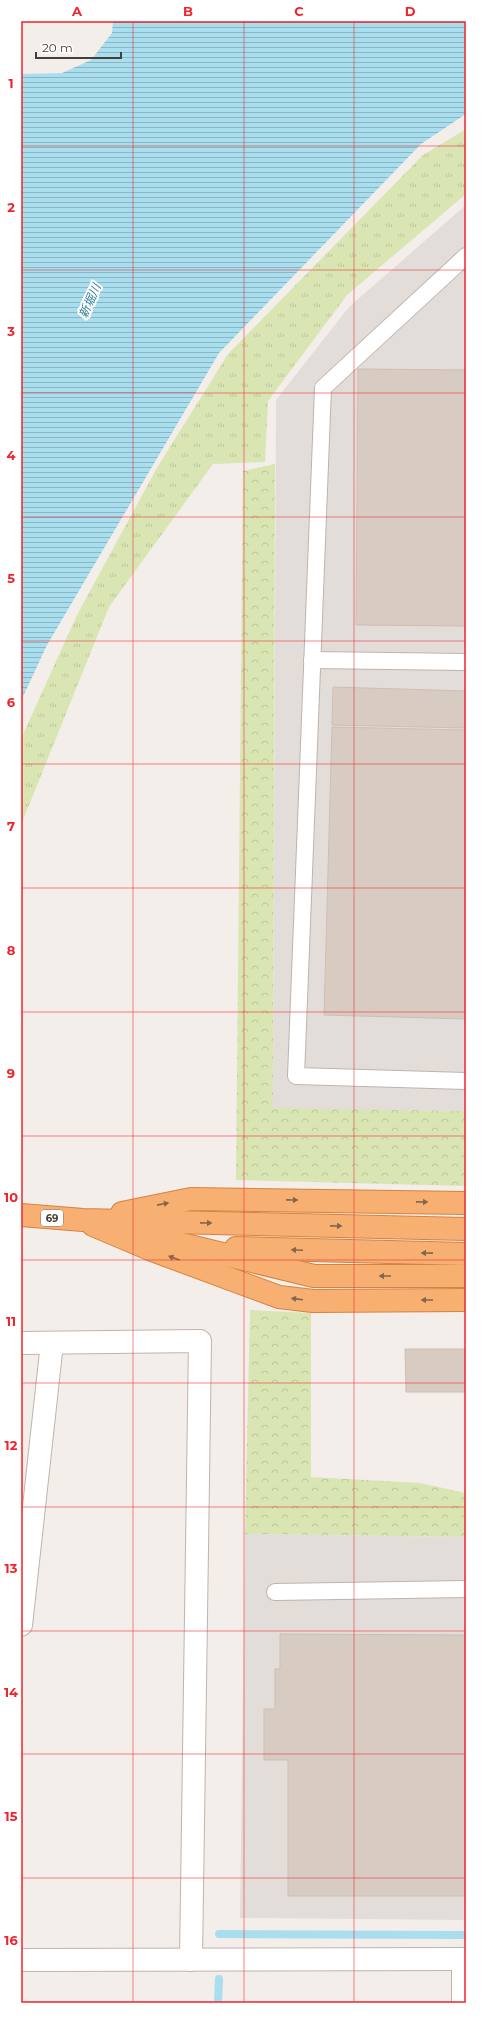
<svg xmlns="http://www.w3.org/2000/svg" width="487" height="2024" viewBox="0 0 487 2024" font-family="Montserrat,'Noto Sans JP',sans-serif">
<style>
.industrial{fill:#e3ddda}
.grass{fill:url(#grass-tufts)}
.forest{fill:url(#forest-crowns)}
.water{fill:url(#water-rules)}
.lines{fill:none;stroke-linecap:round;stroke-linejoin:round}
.stream{stroke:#a8deed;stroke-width:8}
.building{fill:#d8cbc2;stroke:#cfbeb2}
.service-casing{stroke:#bfb4ac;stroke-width:18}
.minor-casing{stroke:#bfb4ac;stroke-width:24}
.tertiary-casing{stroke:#bfb4ac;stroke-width:24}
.motorway-casing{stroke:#d68240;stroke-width:24}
.service{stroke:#fff;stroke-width:16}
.minor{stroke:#fff;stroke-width:22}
.tertiary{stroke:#fff;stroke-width:22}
.motorway{stroke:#f7b071;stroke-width:22}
.oneway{fill:#85664b}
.grid{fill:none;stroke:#ef242d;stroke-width:1;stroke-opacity:0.55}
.labels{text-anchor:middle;stroke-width:4;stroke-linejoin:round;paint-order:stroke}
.shield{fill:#fff;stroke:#7e7873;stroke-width:1}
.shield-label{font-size:10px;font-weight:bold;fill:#473e37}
.water-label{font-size:12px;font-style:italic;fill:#308096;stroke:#fff}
.neatline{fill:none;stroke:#ef242d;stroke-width:1.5}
.grid-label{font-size:13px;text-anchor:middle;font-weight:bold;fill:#ef242d}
</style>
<defs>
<pattern id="grass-tufts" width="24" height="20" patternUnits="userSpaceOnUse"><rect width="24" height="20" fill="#d9e6b4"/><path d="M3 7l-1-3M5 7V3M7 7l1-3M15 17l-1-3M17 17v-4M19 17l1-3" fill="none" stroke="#bcc69b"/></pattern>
<pattern id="forest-crowns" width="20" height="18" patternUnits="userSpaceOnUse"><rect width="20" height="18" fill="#d9e6b4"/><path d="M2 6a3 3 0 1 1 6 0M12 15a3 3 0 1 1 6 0" fill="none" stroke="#bcc69b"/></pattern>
<pattern id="water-rules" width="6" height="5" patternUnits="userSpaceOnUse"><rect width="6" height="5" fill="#a8deed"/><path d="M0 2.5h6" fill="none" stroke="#8bb5c1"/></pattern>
</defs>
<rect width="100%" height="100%" fill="#f3eee9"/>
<!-- industrial -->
<g class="industrial">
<path d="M466,205V1111L273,1109L276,400L349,307Z"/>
<path d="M245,1534L466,1537V1920L240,1918Z"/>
</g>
<!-- grass -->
<path class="grass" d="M466,129V194L347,295L268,401L265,462L188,465L213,464L109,607L21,825V739L25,730L77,615L158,466L228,354L423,155Z"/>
<!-- forest -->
<g class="forest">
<path d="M275,464L273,1108L466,1111V1186L236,1180L243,471Z"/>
<path d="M250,1310L311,1313V1477L420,1483L466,1493V1537L245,1534Z"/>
</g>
<!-- water -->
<path class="water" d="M113,21H466V114L421,144L219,353L47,645L21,701V74L62,73L91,60L112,33Z"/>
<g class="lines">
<!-- stream -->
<g class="stream">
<path d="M219,1934L466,1935"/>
<path d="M218,2003L219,1979"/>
</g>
</g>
<!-- building -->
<g class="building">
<path d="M358,369L466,370V626L356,625Z"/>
<path d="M333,687L466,691V728L332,725Z"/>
<path d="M332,727L466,730V1019L324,1015Z"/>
<path d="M405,1349H466V1392H406Z"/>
<path d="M280,1634L466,1635V1896H288V1760H264V1709H275V1669H280Z"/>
</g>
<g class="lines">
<!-- service casing -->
<g class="service-casing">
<g id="service">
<path d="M466,256L323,388L296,1076L466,1081"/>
<path d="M312,660L466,662"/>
<path d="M275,1592L466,1589"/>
</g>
</g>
<!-- minor casing -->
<g class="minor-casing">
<g id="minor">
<path d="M21,1343L200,1341L191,1960"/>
<path d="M21,1625L52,1343"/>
<path d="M463,2003V1959"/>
</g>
</g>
<!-- tertiary casing -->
<g class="tertiary-casing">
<path id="tertiary" d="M21,1960L466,1959"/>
</g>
<!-- motorway casing -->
<g class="motorway-casing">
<g id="motorway">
<path d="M122,1213L191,1199L466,1203"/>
<path d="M21,1215L83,1220L466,1229"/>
<path d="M93,1225L152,1250L279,1297L313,1301L466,1300"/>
<path d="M148,1236L314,1276H466"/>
<path d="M236,1248L466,1254"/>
</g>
</g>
<!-- service -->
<use href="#service" class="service"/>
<!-- minor -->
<use href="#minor" class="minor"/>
<!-- tertiary -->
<use href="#tertiary" class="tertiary"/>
<!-- motorway -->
<use href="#motorway" class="motorway"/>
</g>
<!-- one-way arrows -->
<defs><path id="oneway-solid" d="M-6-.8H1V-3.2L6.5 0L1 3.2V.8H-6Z"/></defs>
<g class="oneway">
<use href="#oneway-solid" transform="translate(292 1200) rotate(1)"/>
<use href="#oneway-solid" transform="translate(422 1202) rotate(1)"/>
<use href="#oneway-solid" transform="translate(163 1204) rotate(-11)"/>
<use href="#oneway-solid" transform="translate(206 1223) rotate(1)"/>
<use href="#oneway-solid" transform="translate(336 1226) rotate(1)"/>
<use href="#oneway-solid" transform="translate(297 1250) rotate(-178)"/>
<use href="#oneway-solid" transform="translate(427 1253) rotate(-179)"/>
<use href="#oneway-solid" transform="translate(174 1258) rotate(-160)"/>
<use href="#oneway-solid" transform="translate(385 1276) rotate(180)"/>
<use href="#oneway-solid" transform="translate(297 1299) rotate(-173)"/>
<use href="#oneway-solid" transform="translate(427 1300) rotate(180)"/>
</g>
<!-- grid -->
<path class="grid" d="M133,21V2003M244,21V2003M354,21V2003M21,146H466M21,270H466M21,393H466M21,517H466M21,641H466M21,764H466M21,888H466M21,1012H466M21,1136H466M21,1260H466M21,1383H466M21,1507H466M21,1631H466M21,1754H466M21,1878H466"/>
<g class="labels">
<!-- shield labels -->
<rect class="shield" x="41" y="1210" width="22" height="16" rx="3"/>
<g class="shield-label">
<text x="52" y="1222">69</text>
</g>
<!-- water labels -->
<g class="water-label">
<text transform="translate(90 301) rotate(-66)" y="4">新堀川</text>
</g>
</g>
<!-- border -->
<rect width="487" height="2024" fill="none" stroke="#ffffff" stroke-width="44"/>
<!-- scale -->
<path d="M36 52v6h85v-6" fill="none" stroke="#473e37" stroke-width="2"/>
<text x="42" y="52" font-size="12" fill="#473e37" stroke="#ffffff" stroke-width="3" paint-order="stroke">20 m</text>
<rect x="22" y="22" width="443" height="1980" class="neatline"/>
<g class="grid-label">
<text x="77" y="16">A</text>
<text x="188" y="16">B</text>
<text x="299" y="16">C</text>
<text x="410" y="16">D</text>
<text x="11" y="88">1</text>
<text x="11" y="212">2</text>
<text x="11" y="336">3</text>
<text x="11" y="460">4</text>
<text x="11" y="583">5</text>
<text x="11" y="707">6</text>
<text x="11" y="831">7</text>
<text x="11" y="955">8</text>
<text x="11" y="1078">9</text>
<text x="11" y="1202">10</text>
<text x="11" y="1326">11</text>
<text x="11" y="1450">12</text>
<text x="11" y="1573">13</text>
<text x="11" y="1697">14</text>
<text x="11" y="1821">15</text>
<text x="11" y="1945">16</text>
</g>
</svg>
